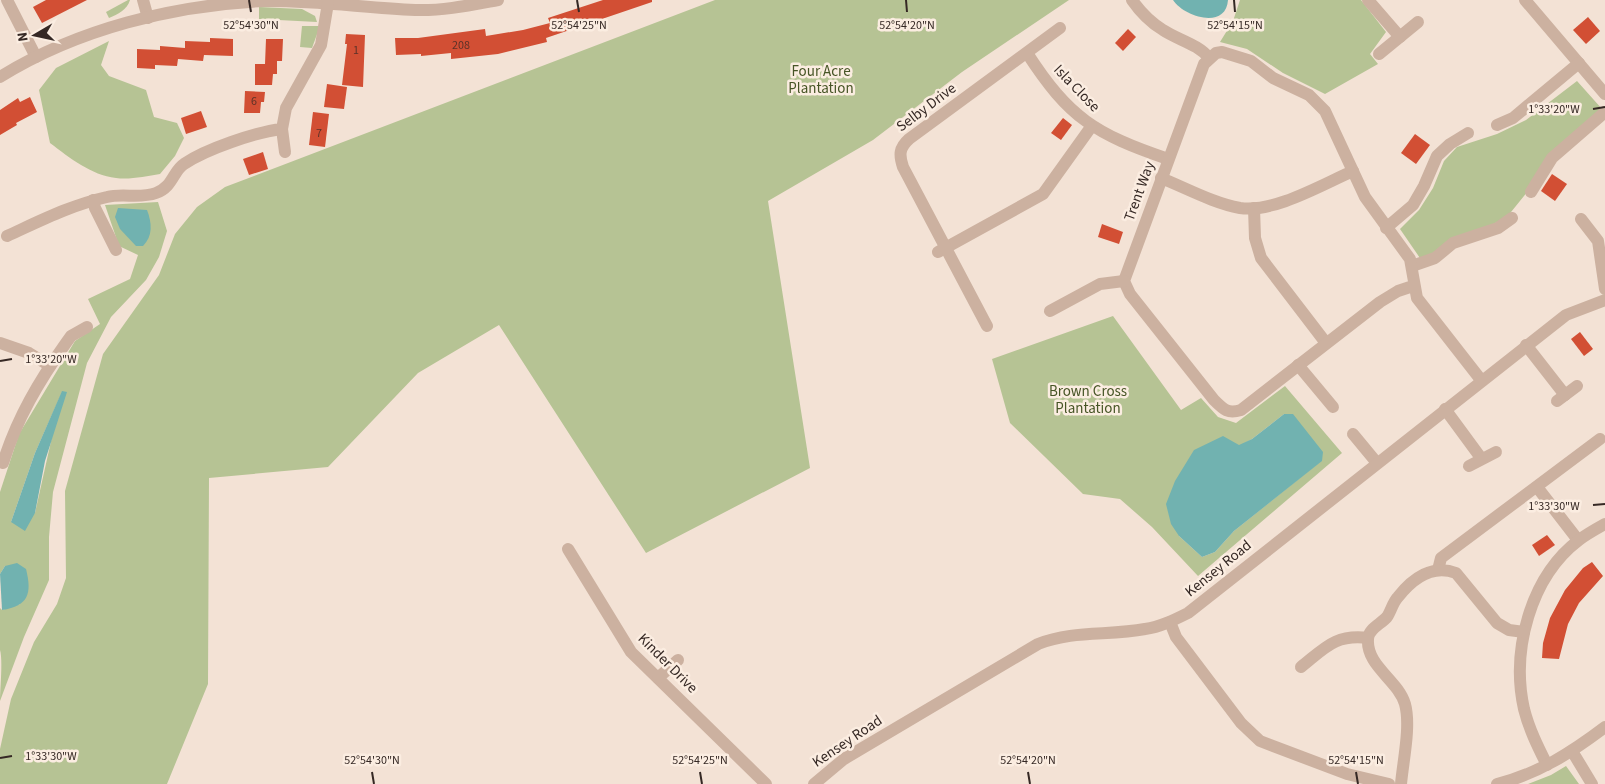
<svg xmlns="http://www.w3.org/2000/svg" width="1605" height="784" viewBox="0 0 1605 784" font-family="'Source Sans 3',sans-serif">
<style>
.green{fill:#b6c394;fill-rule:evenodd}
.water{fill:#71b2b0}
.building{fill:#d24f34}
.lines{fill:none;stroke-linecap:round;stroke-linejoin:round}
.minor{stroke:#ccb1a0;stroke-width:12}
.ticks{fill:none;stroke:#352824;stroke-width:2}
.labels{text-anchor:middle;stroke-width:5;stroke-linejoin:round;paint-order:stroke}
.number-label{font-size:12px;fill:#5c3228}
.park-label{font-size:15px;fill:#475526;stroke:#fbede1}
.street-label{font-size:15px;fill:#352824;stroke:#fbede1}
.ticks-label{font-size:12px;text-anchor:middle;fill:#352824;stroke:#fbede1;stroke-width:5;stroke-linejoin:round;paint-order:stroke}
</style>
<rect width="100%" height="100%" fill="#f3e2d5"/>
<!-- green -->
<g class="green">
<path d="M128,0H130C127,10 118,14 109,18L106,12Z"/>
<path d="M715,0H1069L962,72L873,140L768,201L810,468L646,553L499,325L418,373L328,467L209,478L208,684L167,784H0V749L11,699L34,642L57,604L66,578L65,491L103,354L159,275L175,234L197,207L225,187Z"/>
<path d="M1240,0H1361L1386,32L1370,54L1378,64L1325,94L1283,73L1247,49L1220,42L1233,21Z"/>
<path d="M259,7L302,9L315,16L317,22L259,19Z"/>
<path d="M302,26H320L312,48L300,47Z"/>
<path d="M109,41L101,65L109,76L146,90L154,117L177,123L184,138L175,156L160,174C146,176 130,180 116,178C91,175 70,158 50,143L39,90L56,68Z"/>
<path d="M1577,81L1602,109L1532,186L1507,217L1422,261L1400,229L1419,210L1433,188L1444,161L1457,147L1497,134L1526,120Z"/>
<path d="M158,202L167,231L159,257L146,280L111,317L87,363L53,492L49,537V580L24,637L0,701C0,689 3,660 0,650V608L2,610L20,604L5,566L0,574V492L19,434L75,341L100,324L88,299L130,279L138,255L119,246L105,205ZM62,392L35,513L11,522L35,453Z"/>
<path d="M1113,316L1181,410L1201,398L1218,417L1236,423L1285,386L1342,453L1198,576L1152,527L1120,499L1083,494L1010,423L992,359ZM1284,414L1321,461L1234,531L1215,552L1202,557L1179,536L1239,446L1252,439Z"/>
<path d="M1566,766L1579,784H1528L1551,775Z"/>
</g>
<!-- water -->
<g class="water">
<path d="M1173,0H1228C1226,30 1184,17 1173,0Z"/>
<path d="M118,208L147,210C152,223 153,236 143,246H136L120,229L115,217Z"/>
<path d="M62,391L67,392L45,461L35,513L25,531L11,522L35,453Z"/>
<path d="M1284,414H1293L1323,452L1322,461L1234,531L1215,552L1202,557L1179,536L1171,524L1166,504L1175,481L1194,450L1223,436L1239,445L1252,439Z"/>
<path d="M17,563L26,569C32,593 29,606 2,610L0,574L5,566Z"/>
</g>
<!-- building -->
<g class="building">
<path d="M46,0H87L42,23L33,7Z"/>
<path d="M603,0H652V2L546,38L547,42L498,54L451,59V53L421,56V54L396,55L395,38H418L485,29L486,36L523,30L550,23L548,18Z"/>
<path d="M1588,17L1600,31L1586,44L1573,30Z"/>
<path d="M1128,29L1136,37L1123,51L1115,43Z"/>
<path d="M346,34L365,35L363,87L342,85L347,44H345Z"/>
<path d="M210,38L233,39V56L204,55L203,61L178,59L177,66L155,65V69L137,68V49L160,50V46L185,48V41L210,42Z"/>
<path d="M266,39H283L282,61H277V74H273L272,85H255V64H265Z"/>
<path d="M327,84L347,87L344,109L324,107Z"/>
<path d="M245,91L265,92L264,102H261L260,113H244Z"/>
<path d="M30,97L37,112L16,123L17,125L0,135V110L18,98L20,102Z"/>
<path d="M201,111L207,127L186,134L181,118Z"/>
<path d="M313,112L329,114L325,147L309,145Z"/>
<path d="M1063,118L1072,125L1061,140L1051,133Z"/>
<path d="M1415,134L1430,145L1416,164L1401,153Z"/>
<path d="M263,152L268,169L249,175L243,159Z"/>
<path d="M1552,174L1567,184L1555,201L1541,191Z"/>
<path d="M1102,224L1123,232L1119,244L1098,237Z"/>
<path d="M1580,332L1593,349L1584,356L1571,339Z"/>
<path d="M1547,535L1555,545L1539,556L1532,545Z"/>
<path d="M1592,562L1603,576L1579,603L1568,624L1559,659L1542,658L1543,643L1550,618L1565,590L1583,568Z"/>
</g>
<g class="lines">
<!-- minor -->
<g class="minor">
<path d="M7,0L36,57"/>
<path d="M143,0L148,18"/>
<path d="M1132,0C1141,13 1150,22 1163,30C1178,40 1198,44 1209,58"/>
<path d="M1368,0L1400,37"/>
<path d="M1525,0L1605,94"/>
<path d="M1027,53C1069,118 1095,134 1168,159"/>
<path d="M1379,54L1418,22"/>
<path d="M0,77C77,29 174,5 264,1C314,0 365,8 415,10C443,11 471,5 498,0"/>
<path d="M1497,125L1513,118L1579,63"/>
<path d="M282,129L285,152"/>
<path d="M1161,178C1186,188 1213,203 1240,208C1274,213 1321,185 1353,171"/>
<path d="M1531,192L1552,158L1605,112"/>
<path d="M93,200L95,208L116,250"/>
<path d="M1254,208L1255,238L1261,258L1326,343"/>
<path d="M1581,219L1598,241L1605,289"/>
<path d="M1386,228L1413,205L1424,186L1437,156L1450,144L1468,133"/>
<path d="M7,236C40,221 71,205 107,197C123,193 140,199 156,193C173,187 173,171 184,164C206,149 256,132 282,129L286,108L321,45L328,3"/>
<path d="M938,252L1043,194L1091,127"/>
<path d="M1412,266L1435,258L1453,243L1498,228L1512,218"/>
<path d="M1413,286L1398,291L1380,302L1241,410C1228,414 1224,410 1214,400L1130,294L1124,281L1204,64L1216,53L1222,52L1251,61L1273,78L1309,95L1325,111L1365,197L1410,259L1417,298L1481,380"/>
<path d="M1050,311L1100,284L1124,281"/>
<path d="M987,326L903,167C899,155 899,148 909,139L1060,28"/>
<path d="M0,343L29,353L50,366"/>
<path d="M1526,345L1565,395"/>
<path d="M1298,365L1333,407"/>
<path d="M1557,401L1577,386"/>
<path d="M1445,409L1481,458"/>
<path d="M1353,434L1377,463"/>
<path d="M3,463C17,418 39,381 66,343L71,336L87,327"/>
<path d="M1469,466L1496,452"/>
<path d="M1537,487L1578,540"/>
<path d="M568,549L631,652L766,784"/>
<path d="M1438,570L1441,558L1600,439"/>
<path d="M1170,622L1176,637L1241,723L1260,741L1347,774L1389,784"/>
<path d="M1301,667C1325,648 1335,634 1368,638"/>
<path d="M658,678L678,660"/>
<path d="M1572,751L1592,784"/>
<path d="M1547,765C1538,747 1529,729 1524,709C1511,651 1530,577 1579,540C1587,534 1596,529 1605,524"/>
<path d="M814,784L844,759L1038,644C1073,630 1109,636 1145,629C1160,627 1174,620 1188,613L1566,315L1605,300"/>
<path d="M1401,784C1403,761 1411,726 1405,704C1398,680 1366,666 1368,639C1368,629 1381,624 1387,617C1391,611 1393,602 1398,597C1413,578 1433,564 1456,573L1497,623L1509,630L1524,632"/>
<path d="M1497,784C1538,774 1572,752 1605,727"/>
</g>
</g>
<!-- ticks -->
<path class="ticks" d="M249,0L251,12M577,0L579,12M906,0L907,12M1234,0L1235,12M1593,109L1605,107M0,361L12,359M1593,505L1605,504M0,758L12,756M372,772L374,784M700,772L702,784M1028,772L1030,784M1356,772L1358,784"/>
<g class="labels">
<!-- number labels -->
<g class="number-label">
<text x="461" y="49">208</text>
<text x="356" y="54">1</text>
<text x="254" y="105">6</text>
<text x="319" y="137">7</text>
</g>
<!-- park labels -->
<g class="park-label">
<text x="821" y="76">Four Acre<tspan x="821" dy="17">Plantation</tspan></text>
<text x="1088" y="396">Brown Cross<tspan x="1088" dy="17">Plantation</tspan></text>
</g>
<!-- street labels -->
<g class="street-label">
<text transform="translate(1077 88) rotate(46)" y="5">Isla Close</text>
<text transform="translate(926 107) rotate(-37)" y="5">Selby Drive</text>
<text transform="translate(1139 191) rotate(-70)" y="5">Trent Way</text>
<text transform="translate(1218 568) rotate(-39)" y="5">Kensey Road</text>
<text transform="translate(668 663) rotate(45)" y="5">Kinder Drive</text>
<text transform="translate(847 741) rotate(-34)" y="5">Kensey Road</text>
</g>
</g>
<g class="ticks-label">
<text x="251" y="29">52°54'30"N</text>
<text x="579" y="29">52°54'25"N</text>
<text x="907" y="29">52°54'20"N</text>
<text x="1235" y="29">52°54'15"N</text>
<text x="1554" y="113">1°33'20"W</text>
<text x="51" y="363">1°33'20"W</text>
<text x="1554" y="510">1°33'30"W</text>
<text x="51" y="760">1°33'30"W</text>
<text x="372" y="764">52°54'30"N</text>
<text x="700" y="764">52°54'25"N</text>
<text x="1028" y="764">52°54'20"N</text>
<text x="1356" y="764">52°54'15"N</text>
</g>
<!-- north arrow -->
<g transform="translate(35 35) rotate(261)" stroke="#fbede1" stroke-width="4" paint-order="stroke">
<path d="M0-4L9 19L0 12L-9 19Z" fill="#352824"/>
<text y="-8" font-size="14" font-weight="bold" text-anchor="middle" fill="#352824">N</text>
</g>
</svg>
